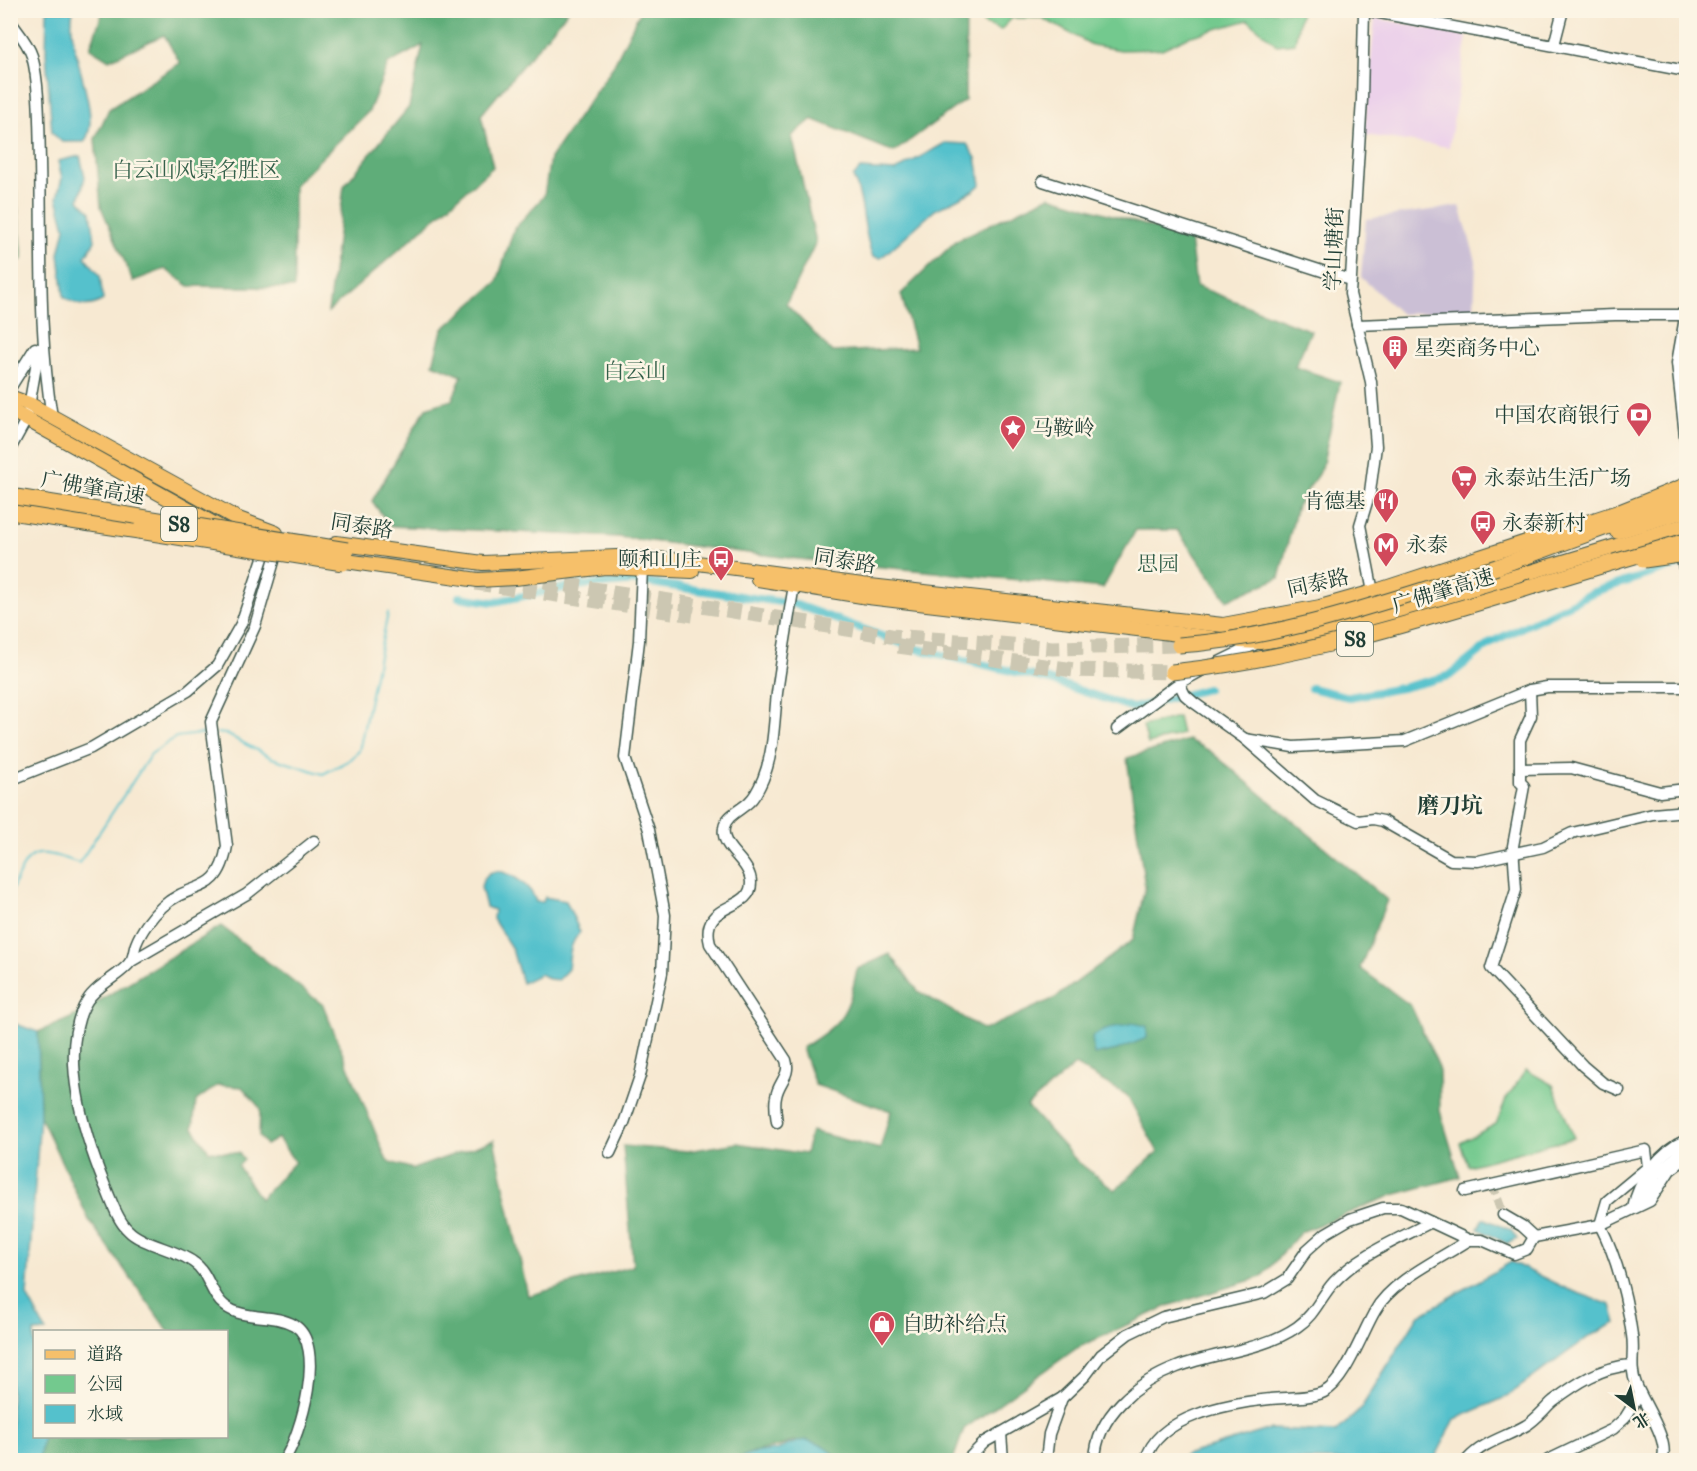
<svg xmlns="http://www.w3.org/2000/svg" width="1697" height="1471" viewBox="0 0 1697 1471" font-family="'IM FELL Great Primer','Noto Serif SC',serif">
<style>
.built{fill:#ecd1ea}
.industrial{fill:#cbbfd5}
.green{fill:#73c98e;stroke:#498361;stroke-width:1.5}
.forest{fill:#5ead79;stroke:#3e7556;stroke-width:1.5;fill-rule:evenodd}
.water{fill:#54c1cc;stroke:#3a7f80;stroke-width:1.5}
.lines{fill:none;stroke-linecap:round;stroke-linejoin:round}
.stream{stroke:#54c1cc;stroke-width:2}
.canal{stroke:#54c1cc;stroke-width:8}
.minor-tunnel{stroke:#ccc7b2;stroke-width:10;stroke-dasharray:10 5;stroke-linecap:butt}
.highway-tunnel{stroke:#ccc7b2;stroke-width:15;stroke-dasharray:15 8;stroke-linecap:butt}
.minor-casing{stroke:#3f574c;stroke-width:13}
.major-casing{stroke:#3f574c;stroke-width:16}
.highway-casing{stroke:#3f574c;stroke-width:17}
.minor{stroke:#fff;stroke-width:10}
.major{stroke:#f6c06b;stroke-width:14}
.highway{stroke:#f6c06b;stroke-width:15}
.highway-bridge-casing{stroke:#3f574c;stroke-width:17;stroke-linecap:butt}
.highway-bridge{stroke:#f6c06b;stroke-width:15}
.labels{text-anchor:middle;stroke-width:5;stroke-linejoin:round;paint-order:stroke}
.shield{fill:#fcf5e5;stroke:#617469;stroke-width:1.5}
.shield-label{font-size:20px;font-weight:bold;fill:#1f3d34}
.park-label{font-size:21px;fill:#34604a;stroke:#fcf5e5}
.street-label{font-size:21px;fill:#1f3d34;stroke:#fcf5e5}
.poi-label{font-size:21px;fill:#1f3d34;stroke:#fcf5e5;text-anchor:start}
.neighbourhood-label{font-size:22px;font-weight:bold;fill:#1f3d34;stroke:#fcf5e5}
</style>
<rect width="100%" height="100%" fill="#fcf5e5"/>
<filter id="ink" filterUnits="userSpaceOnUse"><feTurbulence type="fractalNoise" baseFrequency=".0167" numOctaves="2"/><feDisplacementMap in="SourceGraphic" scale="12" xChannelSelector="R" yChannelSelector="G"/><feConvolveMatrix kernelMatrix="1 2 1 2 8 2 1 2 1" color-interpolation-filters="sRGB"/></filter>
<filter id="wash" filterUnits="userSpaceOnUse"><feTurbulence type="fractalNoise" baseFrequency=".008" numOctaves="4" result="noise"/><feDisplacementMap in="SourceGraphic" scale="24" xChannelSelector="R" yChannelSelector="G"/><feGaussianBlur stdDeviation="1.35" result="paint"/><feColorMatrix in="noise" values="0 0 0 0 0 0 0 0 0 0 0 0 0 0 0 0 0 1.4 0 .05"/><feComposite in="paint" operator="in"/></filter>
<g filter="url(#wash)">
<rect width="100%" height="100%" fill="#f7e9d2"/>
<!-- built -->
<path class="built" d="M1375,18L1467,36L1449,147L1364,135Z"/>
<!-- industrial -->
<path class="industrial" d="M1460,206L1476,261L1474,309L1401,314L1361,277L1366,219Z"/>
<!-- green -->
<g class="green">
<path d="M978,11H1301L1295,43L1277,45L1248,20L1188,37L1162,49L1121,50L1092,45L1042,18H1012L1001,30L984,24Z"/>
<path d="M1178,717L1182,734L1148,744L1143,726Z"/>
<path d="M1526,1070L1553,1085L1574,1138L1468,1166L1460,1143L1496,1124L1506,1099Z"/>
</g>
<!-- forest -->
<g class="forest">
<path d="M641,10L966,11L965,100L894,152L812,119L792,136L816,242L786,304L832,352L916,348L901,294L957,240L1050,196L1190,239L1196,286L1311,331L1295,367L1340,382L1322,468L1297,506L1279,578L1227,600L1177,530H1136L1103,588L798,559L618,537L390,526L372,501L426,408L452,400L462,376L433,364L442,330L497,282L514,229L544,196L550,158L612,68Z"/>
<path d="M103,11V10L568,11L481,115L493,167L328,312L344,186L409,107L423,45L388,64L369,111L294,185V288L189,286L165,269L133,281L101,207L95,139L109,109L180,63L164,35L109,60L90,48Z"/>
<path d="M11,148L23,258L11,269H10Z"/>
<path d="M1188,740L1210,751L1387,900L1360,968L1411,1006L1439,1067L1440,1111L1460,1177L1393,1195L1301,1232L1261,1277L1168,1306L1077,1348L964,1429L953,1460H833L834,1454L794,1441C775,1451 753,1447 739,1460H39L43,1437L226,1436V1332L168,1331L89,1220L40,1116L38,1032L71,1018L221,926L323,1005L387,1161L413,1169L494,1140L528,1296L633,1266L623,1146L688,1151L737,1143L805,1154L811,1131L880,1149L891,1111L815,1085L802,1048C842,1023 848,1015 857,969L890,954L918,991L984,1030L1055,998L1133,940L1145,887L1127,758ZM1075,1065L1127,1095L1158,1152L1115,1190L1078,1162L1027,1106ZM218,1085L242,1087L260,1108L259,1136L266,1145L278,1138L295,1162L260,1199L238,1166L244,1160L239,1153L209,1151L193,1128L196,1101Z"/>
</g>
<!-- water -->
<g class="water">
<path d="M47,11H73C64,47 105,116 84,142H62L52,133L46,53Z"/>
<path d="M945,143L967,144L976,158L981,184L973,191L935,210L881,258L873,257C862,231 865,202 853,177L860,169L895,171Z"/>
<path d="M80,156L85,177L79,200L91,212L95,241L85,257L100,275L103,300C89,309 77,306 64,297L59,254L65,228L57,198L62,178L58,161Z"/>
<path d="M497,871C513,873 532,887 536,902H543L545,897L566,901L580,932C569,945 570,954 568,969L558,980L549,979L540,974L522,983L512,949L493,919L494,910L486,907L481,887L483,880L489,873Z"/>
<path d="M10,1022L38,1032L40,1116L27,1296L46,1331L34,1332V1436L43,1437L39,1460H11Z"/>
<path d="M1133,1023L1147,1026V1038L1117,1050L1094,1055L1092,1037L1105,1029Z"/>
<path d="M1483,1218L1511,1230L1517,1239L1508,1244L1478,1229Z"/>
<path d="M1511,1262L1567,1289L1611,1305L1616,1323L1590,1336L1506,1397L1455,1419L1434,1460H1181L1185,1455L1271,1429L1336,1432L1360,1410L1418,1316Z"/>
<path d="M807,1440L824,1446L834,1454L833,1460H739C751,1449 765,1453 779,1449C790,1445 796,1441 807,1440Z"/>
</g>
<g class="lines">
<!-- stream -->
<g class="stream">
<path d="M217,733L226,734L272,758L323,774L348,761L359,751L388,613"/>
<path d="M10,894C30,848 31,847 79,863L151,754L176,737L208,733"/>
</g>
<!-- canal -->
<g class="canal">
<path d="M459,597L493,602L574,586L637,581L794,604L917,649L1045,679L1133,708L1207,689"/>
<path d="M1311,688L1349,697L1401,688L1449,676L1492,642L1594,592L1677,565"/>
</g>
</g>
</g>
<g filter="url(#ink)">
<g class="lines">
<!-- minor-tunnel -->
<path class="minor-tunnel" d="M1492,1185L1503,1215"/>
<!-- highway-tunnel -->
<g class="highway-tunnel">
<path d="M385,556L891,636L1053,648L1179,645"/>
<path d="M476,583L693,615"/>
<path d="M898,646L1074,670L1172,672"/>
</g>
<!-- minor casing -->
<g class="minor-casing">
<g id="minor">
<path d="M10,21C18,32 28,43 32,56C40,86 39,130 40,161C42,247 38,333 52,417"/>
<path d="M1554,45L1563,10"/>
<path d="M1043,181L1350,280"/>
<path d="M1686,312L1677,363L1686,445"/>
<path d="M1357,325L1615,315H1685"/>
<path d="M10,388L35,348"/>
<path d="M10,449L27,418L39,349"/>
<path d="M1679,549L1686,575"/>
<path d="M277,551L255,626L211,722L227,846C218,898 193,879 162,907C152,916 141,931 136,944C134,949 134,956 131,961C122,975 97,984 87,1001C57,1050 85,1137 105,1186C111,1199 117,1220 128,1230C142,1245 176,1249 193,1262C209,1272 210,1295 225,1306C245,1321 274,1313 294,1325C327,1344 301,1435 284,1460"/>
<path d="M1373,592L1360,525L1370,492L1376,446L1371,382L1350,294L1362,99L1364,10L1686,71"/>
<path d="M1217,663L1260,642"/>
<path d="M1179,683L1185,695L1193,702L1245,739L1315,800L1358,821L1373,819L1383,821L1451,860L1478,861L1543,847L1572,833L1653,814L1686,811"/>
<path d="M1530,690L1531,716L1520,740V782L1524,786L1513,846L1516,890L1491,968L1583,1066L1603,1083L1619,1090"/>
<path d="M1117,729L1179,683L1201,671"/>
<path d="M1245,739L1293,747L1405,741L1530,690L1547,687H1686"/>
<path d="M1520,769L1571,768L1660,792L1686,789"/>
<path d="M10,780L91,748L188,691L217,666L241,624L266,549"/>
<path d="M130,962L247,894L314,841"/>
<path d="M777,1122C776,1114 774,1105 776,1097C778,1082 791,1076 786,1060L710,944C699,900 751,913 751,883C751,861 720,849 724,828C726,815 741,810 749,802C755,797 760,786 763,779C774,752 774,721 777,693C782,657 788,621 794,585"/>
<path d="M610,1153L624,1123L640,1076L662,973L665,915L649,830L625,758L639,641L642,568"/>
<path d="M1465,1191L1646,1150L1648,1167L1607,1201L1600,1225C1617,1258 1627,1298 1632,1335C1635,1352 1629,1367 1636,1384C1643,1403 1671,1442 1662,1460"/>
<path d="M1636,1206L1643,1199L1656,1174L1686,1148"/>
<path d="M1633,1208C1638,1181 1660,1151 1686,1140"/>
<path d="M1503,1215L1522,1226L1534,1237L1600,1225L1650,1201L1670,1170L1686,1158"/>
<path d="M1001,1433L1003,1460"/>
<path d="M967,1460L985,1442L1062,1398L1085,1376L1101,1355L1128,1334L1163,1317L1264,1293L1287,1279L1307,1250L1326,1233L1350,1219L1383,1208H1401L1469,1240H1482L1514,1254L1527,1249L1534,1237"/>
<path d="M1046,1460L1049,1434L1062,1398"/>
<path d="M1095,1460C1096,1416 1137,1382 1177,1367C1216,1352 1262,1351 1297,1327C1315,1315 1321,1296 1334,1282C1360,1254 1399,1239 1431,1222"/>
<path d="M1146,1460C1156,1416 1231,1403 1270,1399C1286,1397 1309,1399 1324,1392C1345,1382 1363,1331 1375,1311C1391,1281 1440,1259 1469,1240"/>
<path d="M1467,1460C1483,1442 1504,1438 1525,1426C1536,1420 1544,1409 1553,1401C1577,1383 1601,1367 1631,1365"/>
<path d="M1548,1460L1613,1429L1625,1418L1640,1394"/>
</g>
</g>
<!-- major casing -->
<g class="major-casing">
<g id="major">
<path d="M10,397L29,404L236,518L276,533"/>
<path d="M10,410L223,529"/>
<path d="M336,543L483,563L616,557L675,560L870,586L1223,625L1320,607L1373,592L1621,511L1686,485"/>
<path d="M332,559L478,580L515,578L605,567L692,571"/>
<path d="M758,579L868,597L1212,638"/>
<path d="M1240,641L1260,642L1331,632L1686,525"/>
</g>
</g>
<!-- highway casing -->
<g class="highway-casing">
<g id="highway">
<path d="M10,512L139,531"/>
<path d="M1617,531L1686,510"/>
<path d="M1497,567L1686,498"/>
<path d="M1534,586L1614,562"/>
</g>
</g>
<!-- minor -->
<use href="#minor" class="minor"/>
<!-- major -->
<use href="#major" class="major"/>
<!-- highway -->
<use href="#highway" class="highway"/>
<!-- highway-bridge casing -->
<g class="highway-bridge-casing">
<g id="highway-bridge">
<path d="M10,496L347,550"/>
<path d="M139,531L343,563"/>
<path d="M1644,560L1686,554"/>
<path d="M1614,562L1686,541"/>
<path d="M1179,645C1288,638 1393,598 1497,567"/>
<path d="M1172,672C1300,658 1412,623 1534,586"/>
</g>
</g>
<!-- highway-bridge -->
<use href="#highway-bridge" class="highway-bridge"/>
</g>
</g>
<!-- icons -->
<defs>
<g id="building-pin" transform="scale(1.35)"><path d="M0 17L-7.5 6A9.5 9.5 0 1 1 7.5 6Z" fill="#d1495b" stroke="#fcf5e5"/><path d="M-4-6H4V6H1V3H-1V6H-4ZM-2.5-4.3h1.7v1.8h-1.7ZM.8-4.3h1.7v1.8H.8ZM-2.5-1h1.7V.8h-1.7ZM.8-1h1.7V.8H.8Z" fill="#fff"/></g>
<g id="bank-pin" transform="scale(1.35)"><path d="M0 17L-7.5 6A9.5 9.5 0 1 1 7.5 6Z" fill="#d1495b" stroke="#fcf5e5"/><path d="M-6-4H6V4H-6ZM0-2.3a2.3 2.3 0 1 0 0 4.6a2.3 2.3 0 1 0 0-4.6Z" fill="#fff"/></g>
<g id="sight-pin" transform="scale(1.35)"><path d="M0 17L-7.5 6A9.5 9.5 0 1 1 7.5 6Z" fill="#d1495b" stroke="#fcf5e5"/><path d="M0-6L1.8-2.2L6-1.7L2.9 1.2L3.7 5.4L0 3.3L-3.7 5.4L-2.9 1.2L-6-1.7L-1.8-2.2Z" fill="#fff"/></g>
<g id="supermarket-pin" transform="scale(1.35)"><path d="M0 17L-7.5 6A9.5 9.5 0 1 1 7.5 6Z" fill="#d1495b" stroke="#fcf5e5"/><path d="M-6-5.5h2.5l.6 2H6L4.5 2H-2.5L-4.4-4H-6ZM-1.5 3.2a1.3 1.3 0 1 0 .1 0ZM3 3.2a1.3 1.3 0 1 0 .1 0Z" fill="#fff"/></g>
<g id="restaurant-pin" transform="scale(1.35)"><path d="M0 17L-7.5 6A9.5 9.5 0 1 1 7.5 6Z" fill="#d1495b" stroke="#fcf5e5"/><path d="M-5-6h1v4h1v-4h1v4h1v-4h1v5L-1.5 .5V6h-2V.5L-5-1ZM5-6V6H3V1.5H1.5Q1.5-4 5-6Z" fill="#fff"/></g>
<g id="bus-pin" transform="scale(1.35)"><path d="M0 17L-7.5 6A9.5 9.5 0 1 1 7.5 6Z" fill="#d1495b" stroke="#fcf5e5"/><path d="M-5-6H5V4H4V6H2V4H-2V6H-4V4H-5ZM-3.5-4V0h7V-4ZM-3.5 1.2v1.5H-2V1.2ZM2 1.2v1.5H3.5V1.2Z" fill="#fff"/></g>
<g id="metro-pin" transform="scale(1.35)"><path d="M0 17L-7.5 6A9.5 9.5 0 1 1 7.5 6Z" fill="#d1495b" stroke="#fcf5e5"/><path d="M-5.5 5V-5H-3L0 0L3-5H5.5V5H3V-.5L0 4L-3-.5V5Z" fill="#fff"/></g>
<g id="shop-pin" transform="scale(1.35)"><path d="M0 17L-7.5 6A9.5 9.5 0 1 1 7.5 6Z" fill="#d1495b" stroke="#fcf5e5"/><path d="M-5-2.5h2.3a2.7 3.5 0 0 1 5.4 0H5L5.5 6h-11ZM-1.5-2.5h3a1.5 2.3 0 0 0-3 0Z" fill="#fff"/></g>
</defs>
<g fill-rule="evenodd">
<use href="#building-pin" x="1395" y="348"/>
<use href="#bank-pin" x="1639" y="415"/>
<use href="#sight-pin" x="1013" y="428"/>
<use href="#supermarket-pin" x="1464" y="478"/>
<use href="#restaurant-pin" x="1386" y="501"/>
<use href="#bus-pin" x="1483" y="523"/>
<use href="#metro-pin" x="1386" y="545"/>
<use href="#bus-pin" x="721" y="559"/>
<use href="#shop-pin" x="882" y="1324"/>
</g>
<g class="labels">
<!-- shield labels -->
<g class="shield">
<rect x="161" y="507" width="36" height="34" rx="4.5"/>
<rect x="1337" y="622" width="36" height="34" rx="4.5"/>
</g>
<g class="shield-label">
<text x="179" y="531">S8</text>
<text x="1355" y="646">S8</text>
</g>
<!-- park labels -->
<g class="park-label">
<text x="196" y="177">白云山风景名胜区</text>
<text x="635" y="378">白云山</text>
<text x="1158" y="571">思园</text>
</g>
<!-- street labels -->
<g class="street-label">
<text transform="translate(1334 249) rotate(-88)" y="7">学山塘街</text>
<text transform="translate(93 488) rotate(10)" y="7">广佛肇高速</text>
<text transform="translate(362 526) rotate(9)" y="7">同泰路</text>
<text transform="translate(845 561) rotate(9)" y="7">同泰路</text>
<text transform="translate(1318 583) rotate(-13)" y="7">同泰路</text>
<text transform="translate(1443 591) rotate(-17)" y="7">广佛肇高速</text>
</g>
<!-- poi labels -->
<g class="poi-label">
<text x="1414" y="355">星奕商务中心</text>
<text x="1620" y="422" text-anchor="end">中国农商银行</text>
<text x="1032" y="435">马鞍岭</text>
<text x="1484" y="485">永泰站生活广场</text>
<text x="1366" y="508" text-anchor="end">肯德基</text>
<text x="1502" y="530">永泰新村</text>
<text x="1406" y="552">永泰</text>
<text x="702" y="566" text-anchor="end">颐和山庄</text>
<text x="902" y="1331">自助补给点</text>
</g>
<!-- neighbourhood labels -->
<g class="neighbourhood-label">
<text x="1450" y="813">磨刀坑</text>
</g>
</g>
<!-- margin -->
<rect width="1697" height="1471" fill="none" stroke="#fcf5e5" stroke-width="36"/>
<!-- legend -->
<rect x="33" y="1330" width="195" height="108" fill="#fcf5e5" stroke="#a4ab9e" stroke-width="1.5"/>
<rect x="45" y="1350" width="30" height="9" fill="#f6c06b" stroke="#a4ab9e" stroke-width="1.5"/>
<text x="87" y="1360" font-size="18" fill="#1f3d34">道路</text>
<rect x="45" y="1375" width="30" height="18" fill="#73c98e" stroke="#a4ab9e" stroke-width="1.5"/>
<text x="87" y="1390" font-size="18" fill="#1f3d34">公园</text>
<rect x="45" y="1405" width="30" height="18" fill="#54c1cc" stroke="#a4ab9e" stroke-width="1.5"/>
<text x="87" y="1420" font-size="18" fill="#1f3d34">水域</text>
<!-- north arrow -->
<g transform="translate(1634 1408) rotate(148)" stroke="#fcf5e5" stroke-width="4.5" paint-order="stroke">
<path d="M0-4.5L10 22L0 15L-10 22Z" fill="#1f3d34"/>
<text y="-9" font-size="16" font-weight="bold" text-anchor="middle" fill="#1f3d34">北</text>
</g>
</svg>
